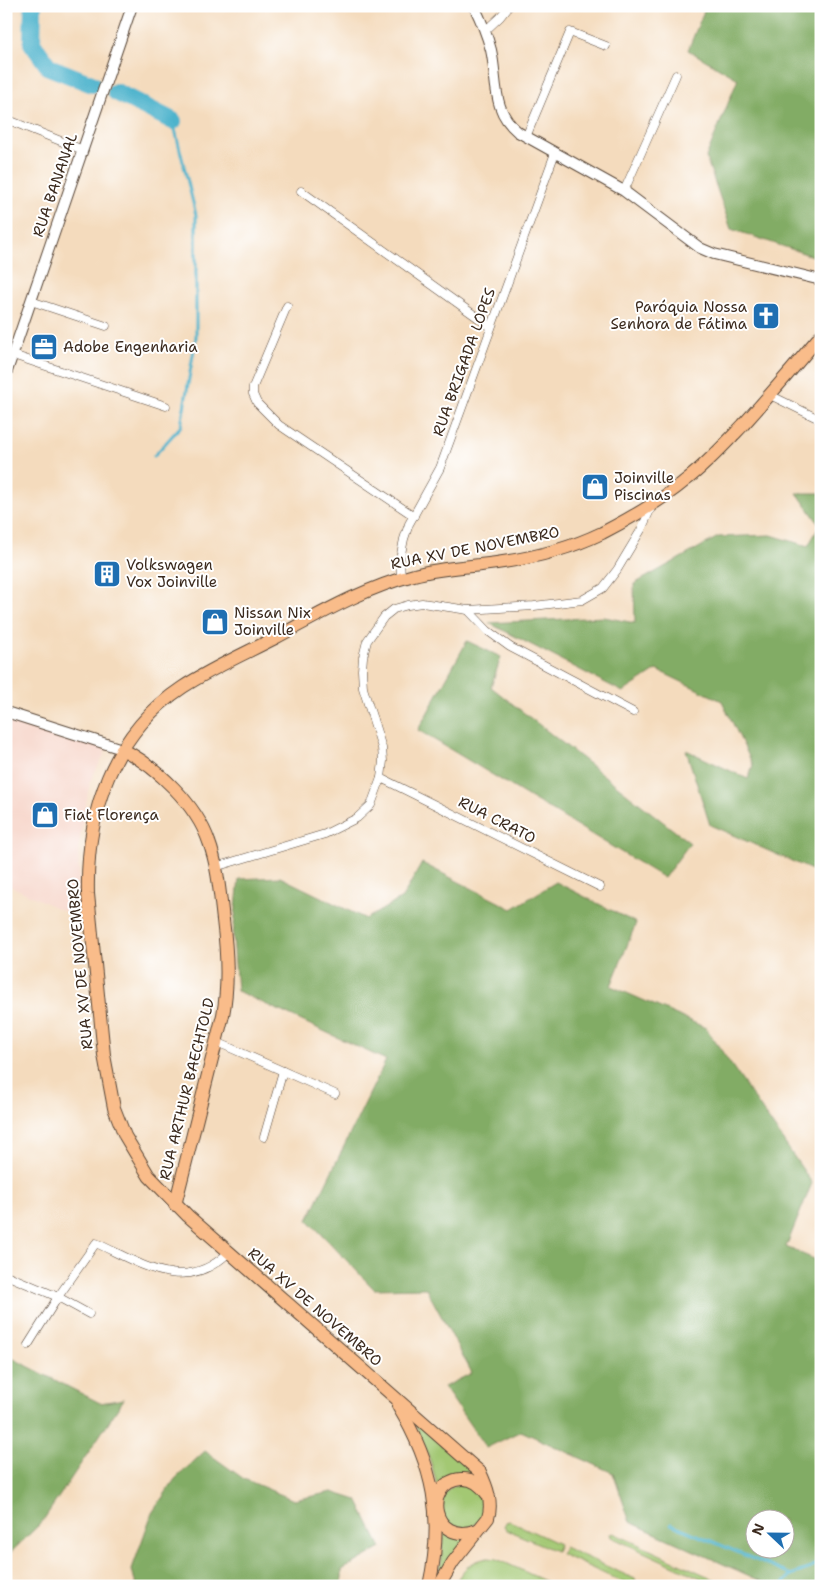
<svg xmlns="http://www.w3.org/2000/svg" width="827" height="1592" viewBox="0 0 827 1592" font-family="'Shantell Sans',sans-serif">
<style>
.built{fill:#f6d2c5}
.green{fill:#a3c873;stroke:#6f7948}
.forest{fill:#82ac65;stroke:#5e6b42;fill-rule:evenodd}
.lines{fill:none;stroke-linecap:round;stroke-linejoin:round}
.stream{stroke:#4eb3cc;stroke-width:3}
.river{stroke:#4eb3cc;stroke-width:18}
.minor-casing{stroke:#574536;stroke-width:9}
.tertiary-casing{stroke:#574536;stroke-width:12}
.primary-casing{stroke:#574536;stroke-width:14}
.minor{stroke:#fff;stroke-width:8}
.tertiary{stroke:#fff;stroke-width:10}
.primary{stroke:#f9bc8a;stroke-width:12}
.labels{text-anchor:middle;stroke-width:4;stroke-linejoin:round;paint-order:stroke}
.street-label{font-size:15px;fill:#3b2a1e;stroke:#fff}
.poi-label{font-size:15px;fill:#3b2a1e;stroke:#fff;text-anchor:start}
</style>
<rect width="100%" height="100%" fill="#fff"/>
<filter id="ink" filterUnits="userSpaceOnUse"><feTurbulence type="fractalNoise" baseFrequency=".02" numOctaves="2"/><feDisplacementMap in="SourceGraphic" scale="10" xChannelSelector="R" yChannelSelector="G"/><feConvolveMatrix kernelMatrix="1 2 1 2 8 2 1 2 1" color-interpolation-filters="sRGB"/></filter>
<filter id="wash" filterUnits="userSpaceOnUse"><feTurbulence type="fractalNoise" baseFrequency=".0096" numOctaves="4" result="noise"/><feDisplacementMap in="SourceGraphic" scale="20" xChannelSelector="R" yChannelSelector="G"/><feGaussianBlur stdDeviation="1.12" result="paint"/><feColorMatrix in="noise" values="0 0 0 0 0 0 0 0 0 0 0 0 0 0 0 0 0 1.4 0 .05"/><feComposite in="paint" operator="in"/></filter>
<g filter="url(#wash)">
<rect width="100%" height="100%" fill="#f4dbbd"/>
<!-- built -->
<path class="built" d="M6,715L104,746L105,753L90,781L78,849L80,919L6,884Z"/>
<!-- green -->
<g class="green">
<path d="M413,1420L467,1467L473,1475L437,1487C433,1463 423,1442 413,1420Z"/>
<circle cx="463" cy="1506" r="22"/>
<path d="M510,1521L559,1544L556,1551L507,1530L504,1526L506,1522Z"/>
<path d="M443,1532C451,1538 458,1538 467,1537L438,1580L442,1558Z"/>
<path d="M613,1533L729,1586H718L611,1537L610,1534Z"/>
<path d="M564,1547L635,1579L636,1584L631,1586L561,1554Z"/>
<path d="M488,1558L497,1559L556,1586H454C462,1570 470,1561 488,1558Z"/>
</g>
<!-- forest -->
<g class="forest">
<path d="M706,6H821V259L731,229L706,157L738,79L688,50Z"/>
<path d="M797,493H821V874L710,825L686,750L748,779L753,765L722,701L657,670L623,692L489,623L604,617L635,623L634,584L718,537L771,535L808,546L820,525Z"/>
<path d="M467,641L501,657L491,687L690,843L664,878L418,730Z"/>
<path d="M422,863L512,909L556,882L636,923L611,986L706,1028L812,1183L786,1247L821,1262V1586H772L630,1522L613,1473L521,1431L486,1448L444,1387L472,1373L426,1288L374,1289L308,1220L386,1060L237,991L233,936L239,879L280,877L366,919L402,898ZM754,1520H784V1550H754Z"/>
<path d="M6,1355L100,1403L124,1399L42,1522L6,1557Z"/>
<path d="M205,1451L244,1479L294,1500L332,1492L357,1500L381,1548L342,1570V1586H136L132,1569L152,1513L175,1479Z"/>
</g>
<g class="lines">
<!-- stream -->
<g class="stream">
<path d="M154,456L181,426L196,337V215L173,121"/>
<path d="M671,1524L791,1575"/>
<path d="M781,1586L791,1575L811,1568L821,1561"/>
</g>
<!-- river -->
<g class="river">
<path d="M33,6L32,43L49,67L92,84"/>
<path d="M116,92L173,121"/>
</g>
</g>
</g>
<g filter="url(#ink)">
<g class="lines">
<!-- minor casing -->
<g class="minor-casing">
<g id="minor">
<path d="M485,31L500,17L509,6"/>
<path d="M6,119L83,150"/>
<path d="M526,137L570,32L606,46"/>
<path d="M301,191L491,327"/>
<path d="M624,191L676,75"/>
<path d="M31,301L106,326"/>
<path d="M287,306L253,387V394L257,403L279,425L414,516"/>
<path d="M13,355L166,406"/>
<path d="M770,395L821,420"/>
<path d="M401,578L400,559L404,539L409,524L440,468L555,153"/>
<path d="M468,610L488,631L510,647L633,712"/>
<path d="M381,778L600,887"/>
<path d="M215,867L325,834L357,818L371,805L381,778L383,761L382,748L363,688L362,670L363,657L367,641L384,617L394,609L408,605L422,603L468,610L534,606L582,600L603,588L617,570L641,530L652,506"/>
<path d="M217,1042L335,1094"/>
<path d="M264,1137L283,1071"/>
<path d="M6,1275L58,1297L89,1314"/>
<path d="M28,1345L58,1297L96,1243C142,1264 184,1295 228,1253"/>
</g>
</g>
<!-- tertiary casing -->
<g class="tertiary-casing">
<g id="tertiary">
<path d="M474,6C481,20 487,35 491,50C498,81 491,110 518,132L624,191L700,248L714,254L821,280"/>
<path d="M6,374L132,6"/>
<path d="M6,712L122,749"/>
</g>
</g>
<!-- primary casing -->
<g class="primary-casing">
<g id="primary">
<path d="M122,749C157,767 196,804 209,842C218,866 220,895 223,920C227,952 229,983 223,1015L175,1205"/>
<path d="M398,1406C434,1466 444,1518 429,1586"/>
<path d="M477,1530C432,1547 421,1483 461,1479C473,1478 481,1485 487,1494"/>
<path d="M439,1586L453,1562L488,1518C493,1503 487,1487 480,1472L188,1216L149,1176L125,1136L114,1108L104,1055L88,894C86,812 112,734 183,687C212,668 244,654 275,638C320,614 364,588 414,575C443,567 473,567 503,562C537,557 571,548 602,533C631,518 661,501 686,480C707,464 725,444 743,425C770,395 796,365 821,335"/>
</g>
</g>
<!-- minor -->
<use href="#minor" class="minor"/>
<!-- tertiary -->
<use href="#tertiary" class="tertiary"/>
<!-- primary -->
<use href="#primary" class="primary"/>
</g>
</g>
<!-- icons -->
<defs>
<g id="church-square" transform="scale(1.4375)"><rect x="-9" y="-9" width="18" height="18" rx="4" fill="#1f6fb2" stroke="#fff"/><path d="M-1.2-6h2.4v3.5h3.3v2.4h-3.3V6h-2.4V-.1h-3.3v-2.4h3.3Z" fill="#fff"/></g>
<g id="office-square" transform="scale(1.4375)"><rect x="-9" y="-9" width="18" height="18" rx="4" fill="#1f6fb2" stroke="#fff"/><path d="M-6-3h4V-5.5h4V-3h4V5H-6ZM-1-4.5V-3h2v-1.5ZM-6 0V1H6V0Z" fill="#fff"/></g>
<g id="shop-square" transform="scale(1.4375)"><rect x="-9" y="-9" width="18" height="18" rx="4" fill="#1f6fb2" stroke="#fff"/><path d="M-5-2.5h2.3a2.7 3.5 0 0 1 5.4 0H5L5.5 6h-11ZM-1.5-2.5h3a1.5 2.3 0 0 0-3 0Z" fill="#fff"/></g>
<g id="building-square" transform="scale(1.4375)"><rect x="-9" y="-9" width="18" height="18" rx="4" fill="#1f6fb2" stroke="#fff"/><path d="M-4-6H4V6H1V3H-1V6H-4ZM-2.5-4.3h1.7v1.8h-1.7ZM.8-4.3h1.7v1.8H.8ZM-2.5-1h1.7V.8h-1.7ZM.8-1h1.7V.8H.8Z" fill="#fff"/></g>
</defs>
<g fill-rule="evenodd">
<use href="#church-square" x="766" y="316"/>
<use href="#office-square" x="44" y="347"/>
<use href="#shop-square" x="595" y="487"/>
<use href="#building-square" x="107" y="574"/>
<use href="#shop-square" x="215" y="622"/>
<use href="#shop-square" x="45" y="815"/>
</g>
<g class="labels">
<!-- street labels -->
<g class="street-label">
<text transform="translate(55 185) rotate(-71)" y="5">RUA BANANAL</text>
<text transform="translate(464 362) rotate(-70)" y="5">RUA BRIGADA LOPES</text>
<text transform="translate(475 548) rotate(-11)" y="5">RUA XV DE NOVEMBRO</text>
<text transform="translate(497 820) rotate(27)" y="5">RUA CRATO</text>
<text transform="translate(80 964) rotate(-95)" y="5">RUA XV DE NOVEMBRO</text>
<text transform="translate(187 1089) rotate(-76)" y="5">RUA ARTHUR BAECHTOLD</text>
<text transform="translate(315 1307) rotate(41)" y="5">RUA XV DE NOVEMBRO</text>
</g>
<!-- poi labels -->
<g class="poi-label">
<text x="747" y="312" text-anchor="end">Paróquia Nossa<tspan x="747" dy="17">Senhora de Fátima</tspan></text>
<text x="63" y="352">Adobe Engenharia</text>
<text x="614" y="483">Joinville<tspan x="614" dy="17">Piscinas</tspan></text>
<text x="126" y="570">Volkswagen<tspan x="126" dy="17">Vox Joinville</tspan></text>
<text x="234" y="618">Nissan Nix<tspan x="234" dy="17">Joinville</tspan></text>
<text x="64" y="820">Fiat Florença</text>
</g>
</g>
<!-- margin -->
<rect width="827" height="1592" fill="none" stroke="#fff" stroke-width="25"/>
<!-- north arrow -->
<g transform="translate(770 1534) rotate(292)"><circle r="24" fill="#ffffff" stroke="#b1aaa5"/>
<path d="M0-4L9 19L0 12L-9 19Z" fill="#1f6fb2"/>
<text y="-8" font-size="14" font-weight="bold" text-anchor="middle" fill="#3b2a1e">N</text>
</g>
</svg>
